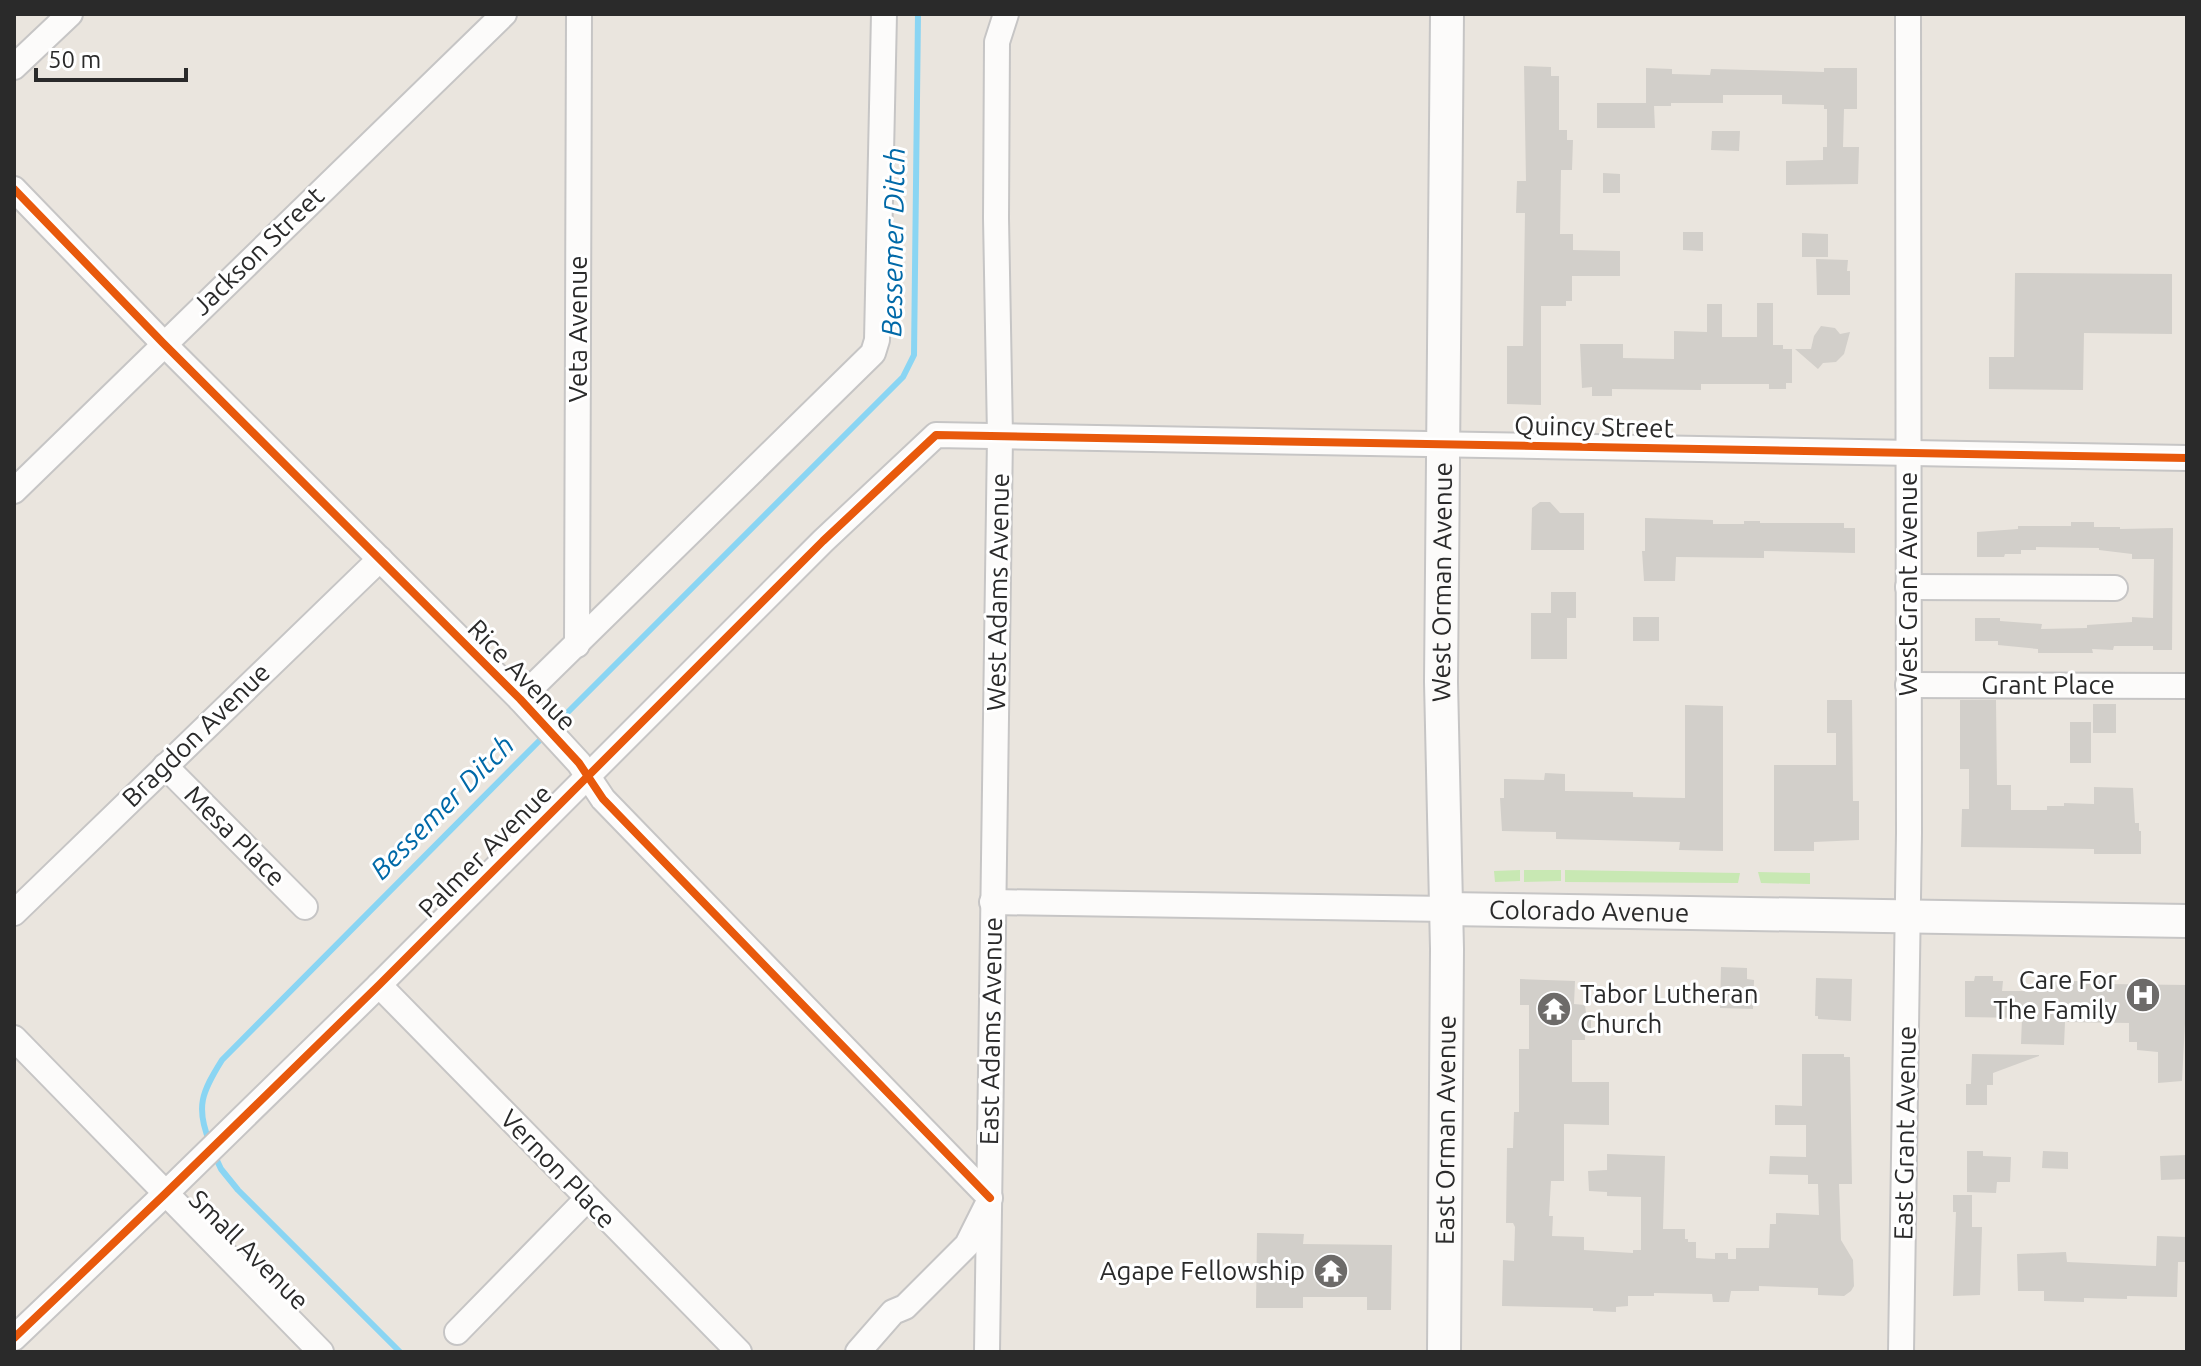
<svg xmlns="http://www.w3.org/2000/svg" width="2201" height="1366" viewBox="0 0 2201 1366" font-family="Ubuntu,sans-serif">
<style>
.green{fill:#c8e8b3}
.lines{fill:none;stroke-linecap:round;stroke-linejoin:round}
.stream{stroke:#8ad5f3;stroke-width:6}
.building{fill:#d2cfca}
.street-casing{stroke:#c6c5c5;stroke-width:28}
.secondary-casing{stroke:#c6c5c5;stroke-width:36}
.street{stroke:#fcfbfa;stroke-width:24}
.secondary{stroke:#fcfbfa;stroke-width:32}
.cycleway-casing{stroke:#fff;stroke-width:13}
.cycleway{stroke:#e8590c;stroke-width:8}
.labels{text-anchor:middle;stroke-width:6;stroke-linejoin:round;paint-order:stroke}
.street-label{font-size:26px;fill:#2a2a2a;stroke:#fff}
.poi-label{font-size:26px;fill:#2a2a2a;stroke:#fff;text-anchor:end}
.water-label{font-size:28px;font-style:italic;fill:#0069a8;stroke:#fff}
</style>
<rect width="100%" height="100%" fill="#eae5de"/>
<!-- green -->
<g class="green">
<path d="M1520,870V881L1495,882L1494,871Z"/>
<path d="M1524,870H1561V881L1524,882Z"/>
<path d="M1565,870L1740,873L1738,883L1565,882Z"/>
<path d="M1758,872L1810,873V884L1761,883Z"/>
</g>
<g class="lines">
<!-- stream -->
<g class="stream">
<path d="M553,727L903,377L914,355L918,14"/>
<path d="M210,1143C195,1107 202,1092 222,1060L545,735"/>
<path d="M214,1154L221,1169L238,1190L400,1352"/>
</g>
</g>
<!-- building -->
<g class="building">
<path d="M1524,66L1551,67V76H1559V130H1567V140H1573L1572,170H1561L1560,234H1573V250L1620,251V276H1572V301H1566V306H1541V405L1507,404V346H1523L1525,213H1516L1517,181H1526Z"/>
<path d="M1646,68L1672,69V74L1710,75L1711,69L1824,72V68H1857V109H1844L1843,147H1859L1858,184L1786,185V161L1823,160V147H1827V109H1824V105L1782,104V95H1723V103H1671V106H1654L1655,128H1597V103H1646Z"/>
<path d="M1712,131H1740L1739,151L1711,150Z"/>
<path d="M1603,173L1620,174V193H1603Z"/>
<path d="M1683,232H1703V251L1683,250Z"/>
<path d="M1802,233L1828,234V257H1802Z"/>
<path d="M1816,259L1848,260L1847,271H1850V295H1817Z"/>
<path d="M2015,273L2172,274V334L2084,333L2083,390L1989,389V357H2014Z"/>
<path d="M1757,303H1773V345H1783V349H1792V383H1786V389H1769V384H1701V390L1612,389V396H1592V387L1582,388L1580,344H1623V358L1674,359V331L1707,332V304H1722V337H1757Z"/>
<path d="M1821,326L1835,328L1840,334L1850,332L1844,354L1836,362L1823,363L1818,369L1795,349H1811L1814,336Z"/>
<path d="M1540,502H1550L1560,513H1584V550H1531L1532,508Z"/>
<path d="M1645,518L1713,520V524H1744V521H1760V523H1844V528H1855V553L1764,551V558L1676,557L1675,581H1644L1642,551H1645Z"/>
<path d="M2071,522H2094V527H2120V529L2173,528L2172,650H2153V646H2114L2113,650L2092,649L2093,653H2038V649L1998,645V641H1975V618H2000V621L2042,624L2041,629L2087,628V625L2132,622V617L2153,618L2154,559H2132V554L2099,550V548L2036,547V550H2021V554H2005L2004,557H1977V532L2018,529V526H2071Z"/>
<path d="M1551,592H1576V618H1567V659H1531V613H1551Z"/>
<rect x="1633" y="617" width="26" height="24"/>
<path d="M1827,700H1852L1853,801H1859V840L1814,842V851H1774V765H1836V733H1827Z"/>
<path d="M1960,700H1996L1997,785H2011V810H2047V806H2064V803L2094,804V787L2133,788L2135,823H2139V831H2141V854H2094V849L1961,847L1962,809H1969V769H1960Z"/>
<rect x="2093" y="704" width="23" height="29"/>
<path d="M1685,705L1723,706V851L1679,850L1680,842L1556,839V832L1502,831L1500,798H1504V779L1544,780L1545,773L1565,774V791L1633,792V797L1685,798Z"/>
<rect x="2070" y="722" width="21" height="41"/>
<path d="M1721,967L1747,968V979L1754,980L1753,1009L1720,1008Z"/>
<path d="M1975,976H1993V981H2003L2002,991H2034V982L2079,981V978H2109V984L2187,985L2182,1081L2158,1083V1052L2137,1050V1042H2129V1023L2065,1022L2064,1045L2021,1044L2022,1018L1965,1017V981H1974Z"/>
<path d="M1816,978L1852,979L1851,1021L1818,1019V1016H1815Z"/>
<path d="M1520,979L1575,981L1574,1004L1585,1005L1586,1013L1591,1014V1030H1585V1040H1572V1082H1609V1125L1564,1124V1181H1551L1549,1216H1553L1552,1236L1584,1237V1250L1633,1253V1250H1641V1197L1607,1196V1192L1589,1191L1588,1171L1607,1170V1154L1665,1156L1663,1229H1685V1239H1688V1242H1696V1258L1715,1259V1253H1728V1259H1736V1248H1769L1770,1224H1776V1213L1819,1215L1818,1184H1808V1175L1769,1174L1770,1156L1806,1157V1125H1775V1105L1802,1106V1054H1844V1057H1850L1852,1184H1839L1841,1240L1853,1260L1854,1286L1851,1291L1844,1296L1818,1295V1288L1759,1286V1291H1731L1729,1302H1713L1712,1294L1654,1293V1296H1628V1306L1616,1307V1312L1593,1311V1308L1502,1306L1503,1260L1514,1261L1515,1227L1513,1223H1506L1507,1148H1513L1514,1112H1519V1049H1529V1005H1520Z"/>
<path d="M1972,1054L2039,1055V1056L1993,1073V1085H1987V1105H1966V1084H1971Z"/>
<path d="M1967,1151H1983V1156L2011,1157L2010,1182H1997L1996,1193L1967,1192Z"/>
<path d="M2043,1151L2068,1152V1169L2042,1168Z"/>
<path d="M2187,1155V1179L2161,1180L2160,1156Z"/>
<path d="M1953,1195H1972V1227H1982L1980,1295L1953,1296L1956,1212H1953Z"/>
<path d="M1257,1233L1304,1234L1303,1244L1392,1245L1391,1310H1367V1297H1303V1308H1256Z"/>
<path d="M2157,1236L2187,1237V1262H2178L2177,1297L2127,1296V1299L2084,1298V1302L2044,1301V1291H2018L2017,1254L2066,1252L2067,1262L2156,1266Z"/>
</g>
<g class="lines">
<!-- street casing -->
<g class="street-casing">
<g id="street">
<path d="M14,67L70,14"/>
<path d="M14,189L163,343L520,699L579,763L603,799L990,1198"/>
<path d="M14,491L504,14"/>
<path d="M1908,587L2115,588"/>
<path d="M577,645L579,14"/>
<path d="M1908,685L2187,686"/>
<path d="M520,699L873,353L877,340L884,14"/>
<path d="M165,766L305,907"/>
<path d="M992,902L1447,909"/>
<path d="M14,913L380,559"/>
<path d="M379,985L739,1352"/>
<path d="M14,1038L321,1352"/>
<path d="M457,1332L587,1199"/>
<path d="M14,1338L165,1194L379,985L823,541L936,435L2187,458"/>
<path d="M858,1352L893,1312L905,1307L967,1245L986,1207"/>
<path d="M987,1352L1000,436L996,218L997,42L1006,14"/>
<path d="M1901,1352L1909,833L1908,14"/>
</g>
</g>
<!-- secondary casing -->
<g class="secondary-casing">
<g id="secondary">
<path id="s1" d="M1447,909L2187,921"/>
<path id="s2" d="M1444,1352L1447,949L1441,682L1447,14"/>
</g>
</g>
<!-- street -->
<use href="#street" class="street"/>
<!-- secondary -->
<use href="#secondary" class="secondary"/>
<!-- cycleway casing -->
<g class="cycleway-casing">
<g id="cycleway">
<path d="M14,189L163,343L520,699L579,763L603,799L990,1198"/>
<path d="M14,1338L165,1194L379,985L823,541L936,435L2187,458"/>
</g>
</g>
<!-- cycleway -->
<use href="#cycleway" class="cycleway"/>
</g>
<!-- icons -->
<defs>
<g id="hospital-disc" transform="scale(1.8)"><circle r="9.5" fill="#6d6b69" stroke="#fff"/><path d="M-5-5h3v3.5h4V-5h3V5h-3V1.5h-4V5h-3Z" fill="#fff"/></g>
<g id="temple-disc" transform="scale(1.8)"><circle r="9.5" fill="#6d6b69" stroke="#fff"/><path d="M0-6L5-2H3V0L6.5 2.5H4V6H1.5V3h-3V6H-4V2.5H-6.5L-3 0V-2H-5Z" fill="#fff"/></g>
</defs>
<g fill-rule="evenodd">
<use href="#hospital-disc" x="2143" y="995"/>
<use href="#temple-disc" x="1554" y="1009"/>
<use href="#temple-disc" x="1331" y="1271"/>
</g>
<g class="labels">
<!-- street labels -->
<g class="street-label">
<text transform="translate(258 251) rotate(-44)" y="9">Jackson Street</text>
<text transform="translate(578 329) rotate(-90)" y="9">Veta Avenue</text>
<text transform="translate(1594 427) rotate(1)" y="9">Quincy Street</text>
<text dy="9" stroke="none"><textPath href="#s2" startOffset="770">West Orman Avenue</textPath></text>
<text transform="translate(1908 584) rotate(-90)" y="9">West Grant Avenue</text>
<text transform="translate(998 592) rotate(-89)" y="9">West Adams Avenue</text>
<text transform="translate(522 675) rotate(46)" y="9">Rice Avenue</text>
<text x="2048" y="694">Grant Place</text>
<text transform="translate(196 735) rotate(-44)" y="9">Bragdon Avenue</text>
<text transform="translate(235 836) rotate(45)" y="9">Mesa Place</text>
<text transform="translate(485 851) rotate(-45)" y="9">Palmer Avenue</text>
<text dy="9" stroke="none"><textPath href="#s1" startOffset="142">Colorado Avenue</textPath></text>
<text transform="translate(991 1031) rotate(-89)" y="9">East Adams Avenue</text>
<text dy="9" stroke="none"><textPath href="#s2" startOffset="222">East Orman Avenue</textPath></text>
<text transform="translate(1905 1133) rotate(-89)" y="9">East Grant Avenue</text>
<text transform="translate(558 1169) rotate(46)" y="9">Vernon Place</text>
<text transform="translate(249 1250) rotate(45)" y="9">Small Avenue</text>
</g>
<!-- poi labels -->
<g class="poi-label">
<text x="2117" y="989">Care For<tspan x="2117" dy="30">The Family</tspan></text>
<text x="1580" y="1003" text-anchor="start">Tabor Lutheran<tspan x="1580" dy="30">Church</tspan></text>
<text x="1305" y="1280">Agape Fellowship</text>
</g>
<!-- water labels -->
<g class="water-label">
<text transform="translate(893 242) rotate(-89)" y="10">Bessemer Ditch</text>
<text transform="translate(442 807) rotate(-45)" y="10">Bessemer Ditch</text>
</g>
</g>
<!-- border -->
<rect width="2201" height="1366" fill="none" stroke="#2a2a2a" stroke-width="32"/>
<!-- scale -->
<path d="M36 68v12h150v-12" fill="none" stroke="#2a2a2a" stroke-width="4"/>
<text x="48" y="68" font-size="24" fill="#2a2a2a" stroke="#ffffff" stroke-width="6" paint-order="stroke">50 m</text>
</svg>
